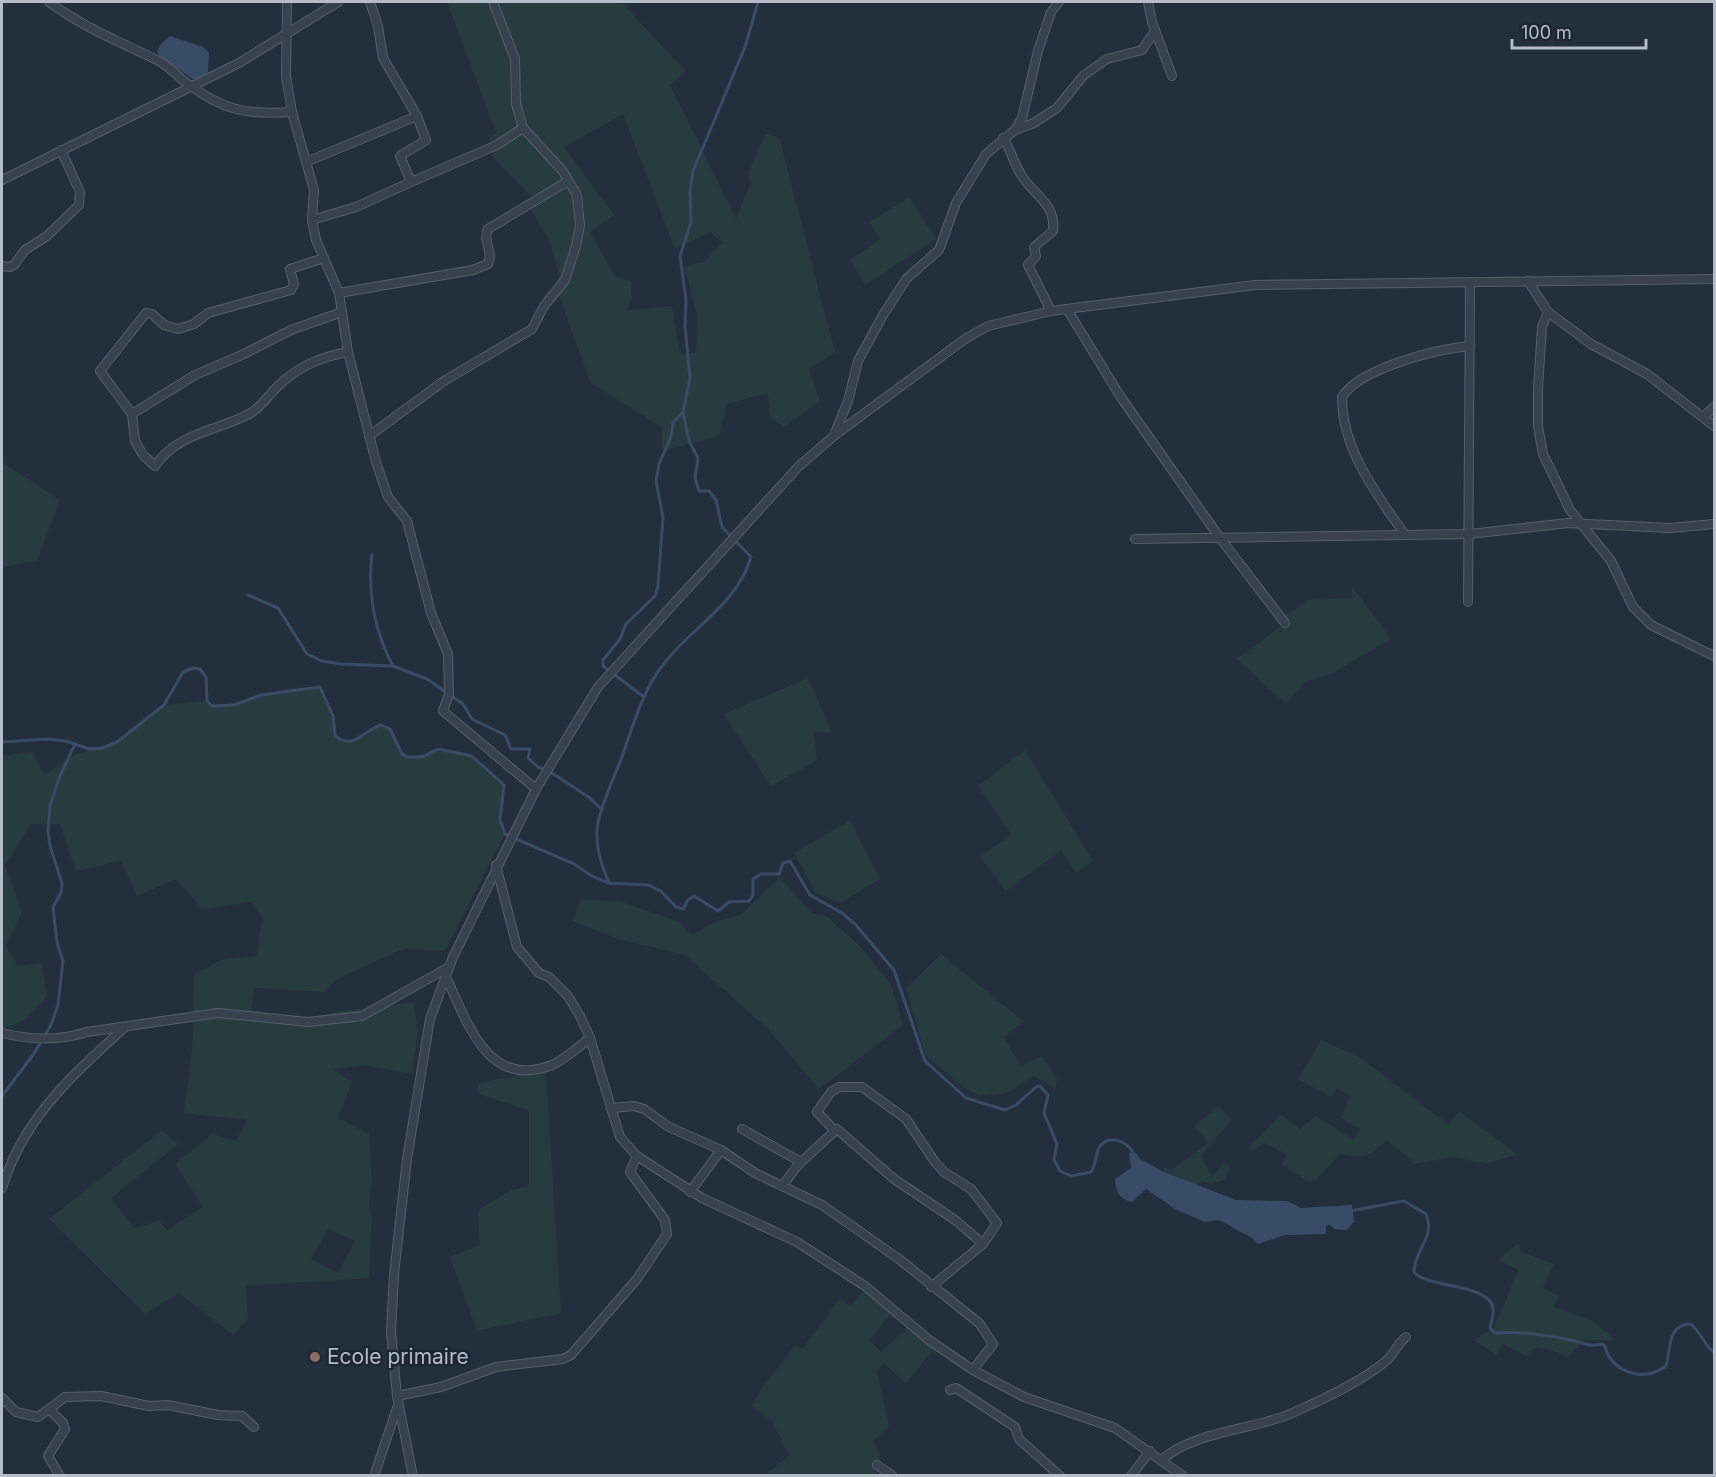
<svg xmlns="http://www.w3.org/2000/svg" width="1716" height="1477" viewBox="0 0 1716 1477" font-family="Inter,sans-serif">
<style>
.green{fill:#263c3f;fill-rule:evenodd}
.water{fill:#394c67}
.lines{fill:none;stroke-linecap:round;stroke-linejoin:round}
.stream{stroke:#394c67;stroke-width:3}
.street-casing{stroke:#565f6c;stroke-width:10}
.street{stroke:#38414e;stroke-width:8}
.education-dot{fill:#8d6e63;stroke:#1d2633;stroke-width:2}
.labels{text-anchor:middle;stroke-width:5;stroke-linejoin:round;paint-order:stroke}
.poi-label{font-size:21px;fill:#b4bcc9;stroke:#1d2633;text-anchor:start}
</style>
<rect width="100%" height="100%" fill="#242f3e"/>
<!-- green -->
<g class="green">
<path d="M447,2H621L686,71L670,85L736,219L750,185L748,172L766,134L779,137L835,352L809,369L820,401L784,427L770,418L768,393L727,404L719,436L662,451V428L590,382L557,290L561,285L550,242L529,207L533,198L494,159L489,138L496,133ZM623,114L675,249L710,232L722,243L705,261L684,267L697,314L696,352L680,354L672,306L627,310L632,298L631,281L616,277L590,232L614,215L564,147Z"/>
<path d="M909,197L936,239L865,285L850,260L880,239L869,222Z"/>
<path d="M2,462L60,500L37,560L3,567Z"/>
<path d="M1352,586L1391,639L1331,674L1305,682L1286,704L1237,659L1280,627L1288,626L1282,617L1309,600L1352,598Z"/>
<path d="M808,678L833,734L813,731L817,760L771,786L724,714Z"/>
<path d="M312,687H320C330,703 331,717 335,735C353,752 363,730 381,725C400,730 394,763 420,758C426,756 431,751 438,749L472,756L504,785L500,820L505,834L445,951L403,949L339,978L324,992L254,988L251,1017L310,1019L334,1012L414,1002L418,1032L412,1074L365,1065L333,1069L352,1082L338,1118L369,1134L372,1178L369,1204L372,1220L369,1278L246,1286L248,1319L233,1335L179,1293L145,1314L49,1219L162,1130L178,1144L111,1198L134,1228L159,1221L167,1230L203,1207L175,1164L212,1134L236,1141L247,1120L184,1113L192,1050L194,975L220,960L257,956L262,918L252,902L202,909L176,879L137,896L121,861L76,871L60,824H31L5,866L22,912L6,946L18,966L42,963L47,997L24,1020L2,1030V756L33,752L44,775L74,755L117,742L164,705L207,701L212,706C233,706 245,698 264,695C281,693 296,693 312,687ZM328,1229L355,1241L338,1273L311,1259Z"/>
<path d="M1025,750L1093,861L1076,873L1061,851L1006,891L980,857L1011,834L978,786Z"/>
<path d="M850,820L880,879L840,903L816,893L794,853Z"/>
<path d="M780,877L812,914H824L860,946L891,985L903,1025L819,1089L767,1028L685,955L618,939L573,921L581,899L622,902L679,922L692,935L714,922L740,915Z"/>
<path d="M941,954L1023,1021L1004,1037L1021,1066L1042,1056L1057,1079L1055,1088L1033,1076L1007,1093L981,1096L964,1088L926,1056L906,988Z"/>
<path d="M1321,1040L1361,1058L1449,1125L1459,1111L1517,1154L1487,1164L1453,1157L1415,1164L1387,1140C1368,1158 1365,1158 1340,1154L1316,1180L1307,1181L1282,1165L1286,1154L1264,1143L1252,1153L1249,1147L1281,1114L1300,1129L1316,1116L1353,1140L1360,1129L1341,1118L1350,1096L1337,1088L1331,1097L1298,1079Z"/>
<path d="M546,1070L561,1313L477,1331L450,1257L480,1245L478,1210L511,1190L529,1186V1110L478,1094L479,1083Z"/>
<path d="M1218,1106L1232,1120L1201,1155L1212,1176L1224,1163L1230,1167L1226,1179L1211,1184L1202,1181L1197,1185L1164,1172L1163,1167L1171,1170L1208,1143L1194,1126Z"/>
<path d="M1518,1243L1521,1252L1554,1264L1543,1288L1559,1296L1554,1307L1591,1320L1612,1336V1341L1585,1340L1567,1357L1551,1350L1535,1348L1526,1356L1503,1344L1496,1355L1474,1340L1494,1328L1518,1270L1498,1260Z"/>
<path d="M867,1286L895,1308L870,1340L881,1352L911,1324L933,1350L906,1384L884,1363L877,1371L889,1426L873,1441L881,1458L873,1475H765L789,1455L771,1420L752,1406L760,1391L795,1345L802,1349L840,1299L850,1306Z"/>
</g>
<!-- water -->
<g class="water">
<path d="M170,36L203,47L209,53L208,73L194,80L160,56L157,52L161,44Z"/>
<path d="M1135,1152L1140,1159L1164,1172L1236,1200L1287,1201L1301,1208L1352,1205L1354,1222L1347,1230L1334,1229L1330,1225L1326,1226V1234L1285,1235L1258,1244L1252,1238L1219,1220L1205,1222L1175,1209L1146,1189L1132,1202C1119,1199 1116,1192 1115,1179L1131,1168L1129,1153Z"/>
</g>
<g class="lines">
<!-- stream -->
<g class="stream">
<path d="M372,555C367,592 375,633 393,666L427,679L463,704L472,719L505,735L511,749H530L528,758L538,767L552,773L590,798L602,810"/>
<path d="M248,595L278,608L307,654L322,661L341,664L393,666"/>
<path d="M644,697L603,666V660L620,639L626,624L655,596L658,586L663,517L656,481L659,464L671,437L673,423L683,412"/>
<path d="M2,742L48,739L66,741L89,749L102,748L117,742L164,705L183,672L193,668L200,669L206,677L207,701L212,706L234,705L261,695L320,687L333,716L335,735C353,752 363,730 381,725L390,729L402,754L407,757H422L438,749L472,756L504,785L500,820L505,834L574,864L592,876L608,883L648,885L661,891L676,907L683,909L688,900L694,896L718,911L729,902L749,901L753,895V879L761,874H779L783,863L790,861L810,895L842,913L855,924L894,970L925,1061L966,1098L1005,1110L1016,1105L1036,1087L1040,1086L1048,1095L1044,1113L1057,1144L1054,1160L1060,1171L1071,1176L1091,1172C1096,1164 1095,1156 1099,1148C1108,1132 1130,1142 1134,1155"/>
<path d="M608,881C601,864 594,841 598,823C602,803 612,782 620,762C632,730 641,693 662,666C690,628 737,605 751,557L722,527L716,500L709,491H699L695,478L698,458L689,441L683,412L690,378L685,326L686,300L680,256L691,222L690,191L693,171L745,47L758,2"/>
<path d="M2,1096L33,1055L51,1025L58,1005L63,961L57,943L53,907L61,893L62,883L50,846L48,831L50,806L59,778L75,744"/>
<path d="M1350,1211L1404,1201L1426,1214C1436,1237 1414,1250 1414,1272C1425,1288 1491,1283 1493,1309C1494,1315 1491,1322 1490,1328L1495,1333C1516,1331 1549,1335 1571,1340C1583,1343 1589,1347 1603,1344C1607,1349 1606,1352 1609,1357C1623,1376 1647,1380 1666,1366C1671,1349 1667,1324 1691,1324C1701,1333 1704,1344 1714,1353"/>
</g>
<!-- street casing -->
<g class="street-casing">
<g id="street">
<path d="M49,2C84,28 121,42 159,61C170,67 178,77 188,84C224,111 248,115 292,112"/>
<path d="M287,2L286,76L292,112L314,190L312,220L316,240L339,293L348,352L376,462L388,497L407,521L431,613L448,654L449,694L443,711L536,789"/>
<path d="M1148,2L1152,22L1172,76"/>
<path d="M1015,130L1034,123L1057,108L1084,75L1107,59L1142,50L1155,31"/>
<path d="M1003,138C1011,150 1014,164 1022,176C1034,196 1056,203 1053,231L1034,247L1036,256L1028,265L1051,311"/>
<path d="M306,162L417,116"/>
<path d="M2,180L239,63L338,2"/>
<path d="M411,182L497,145L523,128"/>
<path d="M312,220L356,207L411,182L400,156L426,140L417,116L383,58L378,26L370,2"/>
<path d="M324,258L290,269L294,284L291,290L208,313L194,324L178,329L164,325L152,314L146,313L100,371L132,414L135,441L143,455L155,466C177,433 217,431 249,414C262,407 269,394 279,385C299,366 321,357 348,352"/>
<path d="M2,266L10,267L14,265L25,250L47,236L79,205L80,192L61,150"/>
<path d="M1528,281L1548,312L1591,344L1647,374L1714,426"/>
<path d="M339,293L473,270L488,264C494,252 482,241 488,229L568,181"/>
<path d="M1067,309L1120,396L1220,538L1285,623"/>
<path d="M1548,312L1542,327L1538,388V426L1543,454L1570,510L1611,561L1633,607L1651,625L1714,656"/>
<path d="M132,414L195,375L244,354L291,330L342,312"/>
<path d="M1703,417L1714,407"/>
<path d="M835,433L848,401L858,361L883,315L907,278L939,250L956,203L986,154L1015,130L1022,118L1038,51L1051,12L1059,2"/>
<path d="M369,436L444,381L532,329L544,306L565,280L576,246L580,226L577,195L562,170L523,128L516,104L515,59L493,2"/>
<path d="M1405,535C1376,493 1342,450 1342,397C1360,368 1437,349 1470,346"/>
<path d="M1135,539L1469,534L1568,523L1670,528L1714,524"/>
<path d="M1468,602L1470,282"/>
<path d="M496,865L517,947L539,973L549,977L568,996L580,1016L590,1038L620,1137L637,1156L702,1198L797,1242L865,1286L929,1340L973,1370L1024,1397L1115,1428L1183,1476"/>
<path d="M446,977C468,1023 487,1090 552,1065C566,1059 578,1047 590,1038"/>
<path d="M2,1033C30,1040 59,1041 87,1032L218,1013L308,1022L362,1016L449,967"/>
<path d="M611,1108L634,1106L644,1109L669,1127L721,1150L755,1173L822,1205L899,1259L979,1323L993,1344L973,1370"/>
<path d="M742,1129L801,1162"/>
<path d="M834,1130L817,1112L831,1092L839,1087H862L906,1119L935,1162L944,1172L971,1189L997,1223L983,1244L931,1287"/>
<path d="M783,1185L798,1165L837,1129L894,1179L955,1220L983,1244"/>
<path d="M2,1188C24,1117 72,1076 125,1027"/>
<path d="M690,1192L721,1150"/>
<path d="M950,1390L956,1388L1015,1427L1019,1439L1060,1476"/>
<path d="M397,1396L441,1387L496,1367L563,1359L571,1355L637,1279L667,1234L665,1220L630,1172L637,1156"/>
<path d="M2,1398L16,1412L38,1417L49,1409L63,1423L65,1429L48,1456L60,1476"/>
<path d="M49,1409L65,1397L101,1396L149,1406L168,1405L218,1415L242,1416L254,1427"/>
<path d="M1162,1460C1191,1432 1252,1430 1290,1414C1320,1401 1361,1382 1386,1361C1394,1354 1398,1343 1406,1337"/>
<path d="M877,1465L893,1476"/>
<path d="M374,1476L398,1405"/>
<path d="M413,1476L397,1396L391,1332L394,1275L407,1159L430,1019L453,957L536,789L598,687L799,466L835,435L965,339L988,326L1051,311L1255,285L1714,279"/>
<path d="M1131,1476L1150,1451"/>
</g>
</g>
<!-- street -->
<use href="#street" class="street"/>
</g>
<!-- markers -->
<circle class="education-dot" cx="315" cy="1357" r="6"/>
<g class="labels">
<!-- poi labels -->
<g class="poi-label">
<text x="327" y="1364">Ecole primaire</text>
</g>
</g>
<!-- border -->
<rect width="1716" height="1477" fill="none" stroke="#b4bcc9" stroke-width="6"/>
<!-- scale -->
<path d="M1512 39v9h134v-9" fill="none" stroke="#b4bcc9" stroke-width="3"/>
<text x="1521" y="39" font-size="18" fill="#b4bcc9" stroke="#1d2633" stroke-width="4.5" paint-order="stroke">100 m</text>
</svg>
